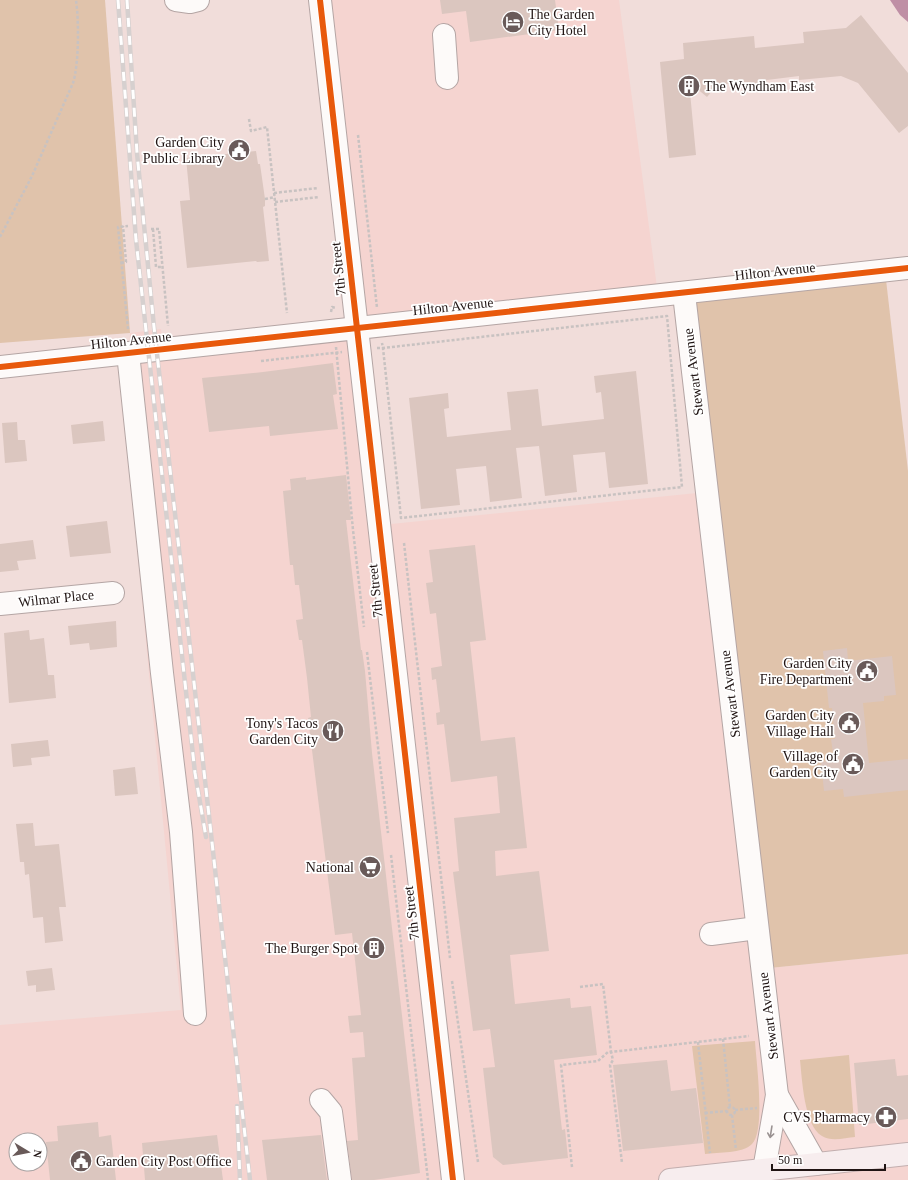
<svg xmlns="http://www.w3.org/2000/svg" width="908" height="1180" viewBox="0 0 908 1180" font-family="'Times New Roman',serif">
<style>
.built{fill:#f5d4d0;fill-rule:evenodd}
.green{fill:#e0c3ab}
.water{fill:#bf8fa5}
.building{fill:#dbc6bf}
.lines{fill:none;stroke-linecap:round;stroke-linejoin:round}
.minor-casing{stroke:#b4a5a4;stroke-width:24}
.major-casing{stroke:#c2aeae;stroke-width:24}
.path{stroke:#c8c2c1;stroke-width:2.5;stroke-dasharray:3 2;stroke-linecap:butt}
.minor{stroke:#fdfaf9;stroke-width:22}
.major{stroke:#f7edee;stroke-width:22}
.rail-casing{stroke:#d6d0cf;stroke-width:4.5}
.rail{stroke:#fff;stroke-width:3;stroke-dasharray:9;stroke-linecap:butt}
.cycleway-casing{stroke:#fff;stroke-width:8}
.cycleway{stroke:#e8590c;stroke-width:6}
.oneway{stroke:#9a9292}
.labels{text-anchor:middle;stroke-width:3.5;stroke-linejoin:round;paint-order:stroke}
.poi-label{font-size:14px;fill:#201413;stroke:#fff;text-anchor:end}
.street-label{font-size:14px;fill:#201413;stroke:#fff}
</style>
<rect width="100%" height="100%" fill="#f1ddda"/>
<!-- built -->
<path class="built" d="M321,0H619L658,295L357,329L381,525L707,492L760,969L908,954V1180H811L799,1174L765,1180H0V1025L181,1010L126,432L130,333L161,329L163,351L357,329ZM16,1140H40V1164H16Z"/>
<!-- green -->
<g class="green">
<path d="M0,0H105L130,333L0,343Z"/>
<path d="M885,271L908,471V954L760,969L684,294Z"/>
<path d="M755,1041C756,1060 766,1130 752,1144C742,1154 719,1152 705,1154L692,1046Z"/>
<path d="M849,1055L855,1137C845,1138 831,1142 822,1136C804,1126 802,1078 800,1060Z"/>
</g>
<!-- water -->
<path class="water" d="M890,0H908V22L900,15Z"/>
<!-- building -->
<g class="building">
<path d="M440,0H555L559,30L470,42L466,11L442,14Z"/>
<path d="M861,15L908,73V126L899,133L858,83L841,76L799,80V76L767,80V84L735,87L734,83L717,85L707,97L689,82L696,155L669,158L660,62L684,59L683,43L754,36L755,48L804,43L803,32L846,28Z"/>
<path d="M256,151L258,164H260L265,199V206L263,207L269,261L257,262L256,261L187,268L180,201L190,200L186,158Z"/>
<path d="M333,363L337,394L333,395L338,429L270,436L269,426L209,432L202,378L263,372Z"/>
<path d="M636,371L648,484L609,488L605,452L573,455L577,492L545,496L539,446L516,448L522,498L490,502L486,466L456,469L460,505L421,509L409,398L448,393L449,408L444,409L447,437L511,430L507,392L538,389L542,426L604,419L601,392L596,393L594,376Z"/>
<path d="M103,421L105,441L73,444L71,425Z"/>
<path d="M17,422L18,440H25L27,461L5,463L2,423Z"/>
<path d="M346,475L351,520H346L361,650H362L365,671L372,753L420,1173L374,1180H352L347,1141L358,1140L352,1058L365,1057L363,1032L350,1033L348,1016L361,1015L352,933L335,935L308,718L311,717L307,678L302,640H299L296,620L303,619L299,585H295L293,565H290L283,491L291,490L290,479L306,477V480Z"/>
<path d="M107,521L111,553L70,557L66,526Z"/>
<path d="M33,540L36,559L17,561L19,570L0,572V544Z"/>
<path d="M475,545L486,640L470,642L481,741L515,737L527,848L495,851L496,876L539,871L549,951L510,955L515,1004L570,998L571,1008L591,1006L597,1055L554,1060L562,1130L565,1129L568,1158L503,1165L493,1157L483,1068L495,1067L490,1029L473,1031L453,872L459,871L454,818L500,813L497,776L451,782L444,724L437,725L436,713L440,712L436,679L432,680L431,668L442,666L436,613L430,614L426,583L433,582L429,550Z"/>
<path d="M116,621L117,647L90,650L89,643L70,645L68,626Z"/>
<path d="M29,630L30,640L44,638L48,675H54L56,698L9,703L4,633Z"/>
<path d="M847,648L848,661L892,656L896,695L884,696V701L863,703L869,763L908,759V790L844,797L843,789L824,791L821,762L834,760L831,739H835L832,708H829L823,651Z"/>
<path d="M48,740L50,756L31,758L32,765L13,767L11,744Z"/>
<path d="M135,767L138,794L115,796L113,770Z"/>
<path d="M33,823L35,846L59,844L66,907H59L63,941L45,943L43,917L33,918L29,874L25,875L24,862H20L16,824Z"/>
<path d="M52,968L55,990L36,992V985L28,986L26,971Z"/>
<path d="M895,1059L897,1076L908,1075V1119L859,1125L854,1063Z"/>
<path d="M667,1060L671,1091L696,1088L703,1143L623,1151L613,1065Z"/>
<path d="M98,1122L99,1137L111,1135L116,1180H50L46,1142L58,1141L57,1126Z"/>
<path d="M217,1135L223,1180H145L142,1143Z"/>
<path d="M321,1135L327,1180H267L262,1140Z"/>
</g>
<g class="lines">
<!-- minor casing -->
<g class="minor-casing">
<g id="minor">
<path d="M176,0L190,2L198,0"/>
<path d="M320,0L453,1180"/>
<path d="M444,35L447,78"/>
<path d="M684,294L777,1095L764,1170"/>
<path d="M128,353L162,673L181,832L195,1014"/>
<path d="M0,367L908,268"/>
<path d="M0,604L113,593"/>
<path d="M711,934L757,928"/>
<path d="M777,1095L816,1164"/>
<path d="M321,1100L331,1112L340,1180"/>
</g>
</g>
<!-- major casing -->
<g class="major-casing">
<path id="major" d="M670,1180L908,1154"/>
</g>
<!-- path -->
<g class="path">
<path d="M249,119L251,131L267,127L287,313"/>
<path d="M358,135L377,308"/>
<path d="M274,193L318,188"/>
<path d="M265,199L275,197"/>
<path d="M275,202L319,197"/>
<path d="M151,229H159L168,326"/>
<path d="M153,229L156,267H162"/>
<path d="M0,237L32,176L73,83C79,64 79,21 76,0"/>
<path d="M121,263L126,262L123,226"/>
<path d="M331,312L332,307L336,308"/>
<path d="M128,329L118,227L128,226"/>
<path d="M336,347L353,530L364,627"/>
<path d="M377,348H383L667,316L682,487L401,518L383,348L382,343"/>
<path d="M261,361L342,352"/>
<path d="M404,543L450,958"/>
<path d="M367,652L388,833"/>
<path d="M391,855L428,1180"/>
<path d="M452,981L478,1162"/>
<path d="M580,987L603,984L611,1052L749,1036"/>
<path d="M723,1039L730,1107"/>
<path d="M698,1042L710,1153"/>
<circle cx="731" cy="1111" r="4"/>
<path d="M735,1110L757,1108"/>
<path d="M705,1113L727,1111"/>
<path d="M732,1115L736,1150"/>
<path d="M572,1167L561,1065L598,1061L608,1052H611L613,1060L610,1065L622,1163"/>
</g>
<!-- minor -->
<use href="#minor" class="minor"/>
<!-- major -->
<use href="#major" class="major"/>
<!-- rail casing -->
<g class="rail-casing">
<g id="rail">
<path d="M118,0L136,240L195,773L206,837"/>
<path d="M127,0L137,153L154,327L250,1180"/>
<path d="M237,1106L240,1180"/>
</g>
</g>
<!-- rail -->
<use href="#rail" class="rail"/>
<!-- cycleway casing -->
<g class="cycleway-casing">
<g id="cycleway">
<path d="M320,0L453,1180"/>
<path d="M0,367L908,268"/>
</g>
</g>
<!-- cycleway -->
<use href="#cycleway" class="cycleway"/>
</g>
<!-- one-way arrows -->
<defs><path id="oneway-shaft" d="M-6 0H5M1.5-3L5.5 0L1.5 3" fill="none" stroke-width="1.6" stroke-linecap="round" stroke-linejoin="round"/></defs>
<use class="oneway" href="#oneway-shaft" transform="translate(771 1132) rotate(99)"/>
<!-- icons -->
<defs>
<g id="hotel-disc" transform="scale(1.15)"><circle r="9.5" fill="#695a59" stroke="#fff"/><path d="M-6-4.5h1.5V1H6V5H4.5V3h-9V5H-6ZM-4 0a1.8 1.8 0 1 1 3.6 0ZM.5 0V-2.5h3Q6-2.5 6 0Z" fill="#fff"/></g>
<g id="building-disc" transform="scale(1.15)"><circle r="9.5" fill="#695a59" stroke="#fff"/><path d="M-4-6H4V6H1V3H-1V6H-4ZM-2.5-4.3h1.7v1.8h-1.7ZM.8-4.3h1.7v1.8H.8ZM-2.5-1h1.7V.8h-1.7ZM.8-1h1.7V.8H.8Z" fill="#fff"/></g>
<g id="civic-disc" transform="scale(1.15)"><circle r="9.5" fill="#695a59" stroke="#fff"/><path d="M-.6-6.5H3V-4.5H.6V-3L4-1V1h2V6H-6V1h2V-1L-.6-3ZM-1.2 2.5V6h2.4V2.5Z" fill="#fff"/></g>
<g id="restaurant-disc" transform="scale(1.15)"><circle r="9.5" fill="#695a59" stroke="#fff"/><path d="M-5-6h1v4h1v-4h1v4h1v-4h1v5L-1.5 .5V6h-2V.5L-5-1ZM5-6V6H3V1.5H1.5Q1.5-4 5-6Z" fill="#fff"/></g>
<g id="supermarket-disc" transform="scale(1.15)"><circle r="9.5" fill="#695a59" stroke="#fff"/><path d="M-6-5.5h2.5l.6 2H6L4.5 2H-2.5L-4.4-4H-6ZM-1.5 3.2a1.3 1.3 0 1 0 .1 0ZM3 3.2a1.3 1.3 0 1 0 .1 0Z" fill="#fff"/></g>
<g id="pharmacy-disc" transform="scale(1.15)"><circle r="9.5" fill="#695a59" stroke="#fff"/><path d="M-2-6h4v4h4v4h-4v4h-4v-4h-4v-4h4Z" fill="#fff"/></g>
</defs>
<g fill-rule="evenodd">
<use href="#hotel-disc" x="513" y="22"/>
<use href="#building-disc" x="689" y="86"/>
<use href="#civic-disc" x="239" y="150"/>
<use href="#civic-disc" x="867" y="671"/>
<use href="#civic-disc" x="849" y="723"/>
<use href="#restaurant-disc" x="333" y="731"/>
<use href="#civic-disc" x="853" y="764"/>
<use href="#supermarket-disc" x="370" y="867"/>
<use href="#building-disc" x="374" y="948"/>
<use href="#pharmacy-disc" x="886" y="1117"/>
<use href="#civic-disc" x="81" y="1161"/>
</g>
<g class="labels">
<!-- poi labels -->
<g class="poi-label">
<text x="528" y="19" text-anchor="start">The Garden<tspan x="528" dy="16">City Hotel</tspan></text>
<text x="704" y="91" text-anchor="start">The Wyndham East</text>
<text x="224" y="147">Garden City<tspan x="224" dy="16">Public Library</tspan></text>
<text x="852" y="668">Garden City<tspan x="852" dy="16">Fire Department</tspan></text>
<text x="834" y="720">Garden City<tspan x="834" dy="16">Village Hall</tspan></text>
<text x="318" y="728">Tony's Tacos<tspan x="318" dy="16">Garden City</tspan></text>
<text x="838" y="761">Village of<tspan x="838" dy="16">Garden City</tspan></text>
<text x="354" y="872">National</text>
<text x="358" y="953">The Burger Spot</text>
<text x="870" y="1122">CVS Pharmacy</text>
<text x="96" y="1166" text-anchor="start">Garden City Post Office</text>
</g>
<!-- street labels -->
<g class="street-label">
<text transform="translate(338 269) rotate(-96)" y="5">7th Street</text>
<text transform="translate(775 271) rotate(-6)" y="5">Hilton Avenue</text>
<text transform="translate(453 306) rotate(-6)" y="5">Hilton Avenue</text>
<text transform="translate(131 340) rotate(-6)" y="5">Hilton Avenue</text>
<text transform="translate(693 372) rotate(-97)" y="5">Stewart Avenue</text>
<text transform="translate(375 591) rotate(-96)" y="5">7th Street</text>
<text transform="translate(56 598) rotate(-6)" y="5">Wilmar Place</text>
<text transform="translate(730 694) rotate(-97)" y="5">Stewart Avenue</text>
<text transform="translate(411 913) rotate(-97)" y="5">7th Street</text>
<text transform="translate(768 1016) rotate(-97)" y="5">Stewart Avenue</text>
</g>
</g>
<!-- north arrow -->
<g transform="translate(28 1152) rotate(100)"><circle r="19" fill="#ffffff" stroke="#a6a1a1"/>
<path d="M0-3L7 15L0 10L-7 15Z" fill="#695a59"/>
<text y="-6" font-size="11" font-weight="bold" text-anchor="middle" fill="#201413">N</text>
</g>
<!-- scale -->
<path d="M772 1164v6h113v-6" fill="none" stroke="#201413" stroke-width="2"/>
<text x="778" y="1164" font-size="12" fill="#201413" stroke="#ffffff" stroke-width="3" paint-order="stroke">50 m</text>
</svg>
